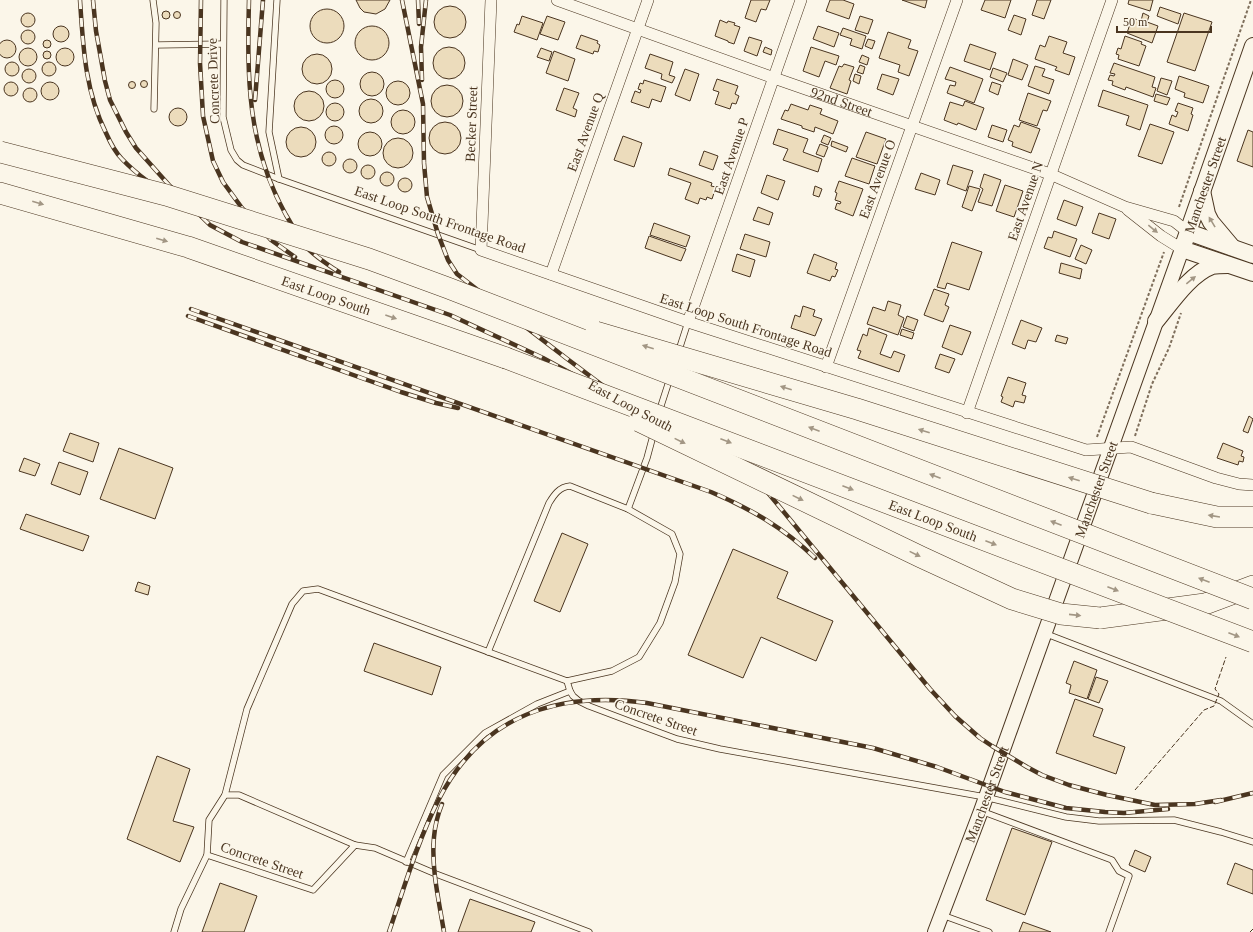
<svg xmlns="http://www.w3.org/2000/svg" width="1253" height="932" viewBox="0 0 1253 932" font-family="'Times New Roman',serif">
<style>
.building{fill:#ecdcbc;stroke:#4a3520}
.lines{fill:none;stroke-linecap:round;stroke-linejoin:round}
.service-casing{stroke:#4a3520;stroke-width:7}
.minor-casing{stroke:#4a3520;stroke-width:12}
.tertiary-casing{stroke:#4a3520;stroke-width:16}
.secondary-casing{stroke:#4a3520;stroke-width:18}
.motorway-casing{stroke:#4a3520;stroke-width:22}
.path{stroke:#7f6f5c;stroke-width:2;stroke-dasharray:3 2;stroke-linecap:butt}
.service{stroke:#fbf6e9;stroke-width:5.5}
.minor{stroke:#fbf6e9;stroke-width:11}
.tertiary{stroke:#fbf6e9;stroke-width:14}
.secondary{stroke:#fbf6e9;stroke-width:16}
.motorway{stroke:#fbf6e9;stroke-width:21}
.rail-casing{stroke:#4a3520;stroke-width:4.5}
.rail{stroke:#fbf6e9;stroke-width:3;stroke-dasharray:9;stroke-linecap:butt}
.motorway-bridge-casing{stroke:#4a3520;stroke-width:22;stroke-linecap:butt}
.motorway-bridge{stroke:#fbf6e9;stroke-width:21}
.fence{stroke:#4a3520;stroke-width:1;stroke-dasharray:5 2;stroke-linecap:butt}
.oneway{fill:#a29684}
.labels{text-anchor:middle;stroke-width:3;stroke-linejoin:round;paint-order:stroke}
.street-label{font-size:14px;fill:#4a3520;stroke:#fbf6e9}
</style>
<rect width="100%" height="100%" fill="#fbf6e9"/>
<!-- building -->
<g class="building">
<path d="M356,0H390L385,9L376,14L364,12L360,8Z"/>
<path d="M751,0H770L766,10L761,9L756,22L745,18Z"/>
<path d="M830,0H843L854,4L849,19L826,11Z"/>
<path d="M902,0H927L925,8Z"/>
<path d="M985,0H1011L1005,18L981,10Z"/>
<path d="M1037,0H1051L1044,19L1032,15Z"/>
<path d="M1129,0H1153L1150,11L1128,4Z"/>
<circle cx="450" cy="22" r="16"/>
<path d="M1160,7L1181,14L1178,24L1157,16Z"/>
<circle cx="327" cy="26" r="17"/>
<circle cx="166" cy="15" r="4"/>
<circle cx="177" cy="15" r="3.5"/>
<circle cx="28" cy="20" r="7"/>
<path d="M1143,13L1149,16L1147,22L1158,26L1152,43L1127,33L1132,18L1141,21Z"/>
<path d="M1184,13L1212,22L1195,71L1167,62Z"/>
<path d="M1014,15L1026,19L1021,35L1008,30Z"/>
<path d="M522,16L543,23L537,40L514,32L517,24L519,25Z"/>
<path d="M547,16L565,22L558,40L540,34Z"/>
<path d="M860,16L873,20L868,34L855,30Z"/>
<path d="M720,20L727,23L728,21L735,23L734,25L740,27L734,44L728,42V41L715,36Z"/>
<circle cx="61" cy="34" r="8"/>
<circle cx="372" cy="43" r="17"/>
<path d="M818,26L839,33L834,47L813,39Z"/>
<path d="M843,28L866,36L862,49L850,45L852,39L840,35Z"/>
<circle cx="28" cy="37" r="7"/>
<path d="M888,32L911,40L908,48L918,51L909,76L898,72L900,65L879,58Z"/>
<path d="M581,35L598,41L597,43L600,45L598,52L594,51L593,54L576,48Z"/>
<path d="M1049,36L1067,42L1063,53L1075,57L1069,75L1055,70L1057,67L1035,59L1040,45L1045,47Z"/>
<path d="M1125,36L1142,42L1141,44L1146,46L1139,66L1118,59L1119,55L1116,54L1118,48L1121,49Z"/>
<path d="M749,37L762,41L757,56L744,51Z"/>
<path d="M868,39L875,41L872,49L865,46Z"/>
<circle cx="47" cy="44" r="4"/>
<circle cx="7" cy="49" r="9"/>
<path d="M970,44L996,53L990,70L964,61Z"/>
<path d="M765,47L772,50L771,55L763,52Z"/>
<path d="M811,47L839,56L836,65L825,61L819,77L803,71Z"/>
<circle cx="449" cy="63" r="16"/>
<circle cx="28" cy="57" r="9"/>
<path d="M541,48L552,52L549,61L537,57Z"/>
<circle cx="65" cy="57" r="9"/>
<path d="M554,51L575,59L568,81L546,73Z"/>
<circle cx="47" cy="55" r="4"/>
<path d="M650,54L673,62L669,75L675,77L672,83L661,79L662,74L645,68Z"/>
<circle cx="317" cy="69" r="15"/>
<path d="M862,55L869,58L867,65L859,62Z"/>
<path d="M1013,59L1028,65L1022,80L1008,75Z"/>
<circle cx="49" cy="69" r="7"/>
<circle cx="12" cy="69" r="7"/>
<path d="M1114,63L1155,77L1152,87L1156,88L1153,97L1126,87L1125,90L1112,85L1113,81L1108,80L1110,75L1114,76L1115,74L1110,73Z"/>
<path d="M844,64L854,67L849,80L851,81L847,94L830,88L839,66L842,67Z"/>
<path d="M860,65L865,67L863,74L857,72Z"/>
<path d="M1035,66L1045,69L1042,76L1054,80L1049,94L1028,86Z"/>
<path d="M950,67L983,79L974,103L947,93L950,85L955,86L956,82L945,79Z"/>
<path d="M993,68L1007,73L1003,82L990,77Z"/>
<circle cx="29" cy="76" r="7"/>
<path d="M685,69L699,74L690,101L675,95Z"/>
<circle cx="372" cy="84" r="12"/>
<path d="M855,74L861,76L859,84L853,81Z"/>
<path d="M882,74L899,79L893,95L877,89Z"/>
<path d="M1179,76L1209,86L1203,103L1184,97L1185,93L1175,89Z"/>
<path d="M1161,78L1172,81L1167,95L1157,91Z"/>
<path d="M717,79L738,86L735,94L739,96L736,104L732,103L730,109L715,104L719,92L713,90Z"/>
<path d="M644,80L666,87L661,102L652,99L649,108L631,102L635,91L640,93L641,90L638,89L640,83L643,84Z"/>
<circle cx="335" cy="89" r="9"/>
<circle cx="144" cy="84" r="3.5"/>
<circle cx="132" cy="85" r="3.5"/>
<circle cx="398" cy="93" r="12"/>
<circle cx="11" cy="89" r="7"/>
<path d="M992,82L1001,85L998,95L989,91Z"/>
<circle cx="50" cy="91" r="9"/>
<circle cx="447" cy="101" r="16"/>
<circle cx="30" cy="95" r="7"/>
<path d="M564,88L579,93L573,108L577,110L575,117L556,110Z"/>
<path d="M1103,90L1148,105L1140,130L1126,125L1129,116L1098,106Z"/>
<circle cx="309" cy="106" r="15"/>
<path d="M1028,93L1051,101L1047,111L1043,110L1037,126L1019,120Z"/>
<path d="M1156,94L1170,98L1167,105L1154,101Z"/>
<circle cx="371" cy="111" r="12"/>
<path d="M965,101L984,108L976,130L958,123L957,125L944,120L950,102L963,106Z"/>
<path d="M1178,103L1193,108L1191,114L1193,115L1188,131L1169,124L1172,115L1176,117L1178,112L1175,111Z"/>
<circle cx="335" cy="112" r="9"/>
<path d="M791,104L808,110L810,105L822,109L820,114L838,121L833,134L815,127L814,132L802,128V126L781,119L785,110L788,111Z"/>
<circle cx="178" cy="117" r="9"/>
<circle cx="403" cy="122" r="12"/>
<path d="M1021,122L1040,129L1031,153L1012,146L1013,142L1008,140L1014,125L1019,127Z"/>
<circle cx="445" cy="138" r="16"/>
<path d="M1150,124L1174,132L1162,164L1138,156Z"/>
<path d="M992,125L1007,130L1003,142L988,137Z"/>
<circle cx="334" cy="135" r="9"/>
<circle cx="301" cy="142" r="15"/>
<path d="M778,129L808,139L803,152L822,159L818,172L783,160L788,149L773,144Z"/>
<path d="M1248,130L1253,132V167L1237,161Z"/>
<path d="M866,132L886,139L877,164L856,157Z"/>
<circle cx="370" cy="144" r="12"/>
<path d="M824,135L831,138L828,145L821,142Z"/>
<path d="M623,136L642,143L634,167L614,160Z"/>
<circle cx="398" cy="153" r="15"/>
<path d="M832,141L848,147L846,152L831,146Z"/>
<path d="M820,144L828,147L824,157L816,154Z"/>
<path d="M704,151L718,156L713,170L699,165Z"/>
<circle cx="329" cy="159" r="7"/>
<path d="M852,158L875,166L869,184L845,176Z"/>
<circle cx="350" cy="166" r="7"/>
<circle cx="368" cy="172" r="7"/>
<path d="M953,165L973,171L966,191L947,184Z"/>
<path d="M670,168L712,183L711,186L716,187L712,199L707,197L706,200L700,198L698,204L685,199L691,183L668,175Z"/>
<circle cx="387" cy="179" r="7"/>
<path d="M921,173L940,180L935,195L915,189Z"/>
<path d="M984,174L1001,180L992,206L978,202L983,189L980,187Z"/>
<path d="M767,175L785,181L778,200L761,193Z"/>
<circle cx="405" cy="185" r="7"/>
<path d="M839,181L863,189L853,216L835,209L837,203L840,204L841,202L835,200L837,193L835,192Z"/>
<path d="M1005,185L1023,191L1014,217L996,211Z"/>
<path d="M815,186L822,189L819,197L813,195Z"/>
<path d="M969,186L980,189L972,211L962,207Z"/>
<path d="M1064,200L1083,207L1076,226L1057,219Z"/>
<path d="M758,207L773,213L769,225L753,220Z"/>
<path d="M1099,213L1116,219L1109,239L1092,233Z"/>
<path d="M654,223L690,236L686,247L650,235Z"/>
<path d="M1054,231L1077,239L1070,257L1044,248L1048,237L1052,238Z"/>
<path d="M745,234L770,242L766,257L740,249Z"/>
<path d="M649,236L686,249L681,261L645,248Z"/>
<path d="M952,242L982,252L969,290L947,283L945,289L937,287Z"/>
<path d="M1081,245L1092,250L1086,264L1075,259Z"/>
<path d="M737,254L755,260L750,277L732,271Z"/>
<path d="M814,254L837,263L835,269L838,270L835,277L832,276L830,281L807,273Z"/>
<path d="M1061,263L1082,269L1080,279L1059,273Z"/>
<path d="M934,289L949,294L945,305L949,307L943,322L924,315Z"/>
<path d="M888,301L901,305L898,315L904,318L898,335L867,324L873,307L885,311Z"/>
<path d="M803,306L815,310L813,316L822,319L815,336L791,328L795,315L800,317Z"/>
<path d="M907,316L918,320L914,331L903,327Z"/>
<path d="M1021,320L1042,328L1036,342L1028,340L1025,349L1012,344Z"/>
<path d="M950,325L971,332L962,355L942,347Z"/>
<path d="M869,328L887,335L880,354L891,358L894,351L905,355L899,372L858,358L861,351L857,350L863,334L867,336Z"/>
<path d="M902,329L914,333L912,339L900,335Z"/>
<path d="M1057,335L1068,338L1066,344L1055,341Z"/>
<path d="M940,354L955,359L949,373L935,368Z"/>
<path d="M1008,377L1026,383L1022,395L1026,396L1024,403L1015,401L1013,407L1001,402L1003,397L1001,396Z"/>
<path d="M1249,416L1253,419L1248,433L1243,431Z"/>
<path d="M70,433L99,443L93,462L63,451Z"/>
<path d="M1223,443L1243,451L1241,456L1244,457L1243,462L1239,461L1238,465L1217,458Z"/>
<path d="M119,448L173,468L155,519L100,499Z"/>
<path d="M24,458L40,464L35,476L19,471Z"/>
<path d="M59,462L88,472L80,495L51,484Z"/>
<path d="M26,514L89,536L83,551L20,529Z"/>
<path d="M562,533L588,544L560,612L534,601Z"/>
<path d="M733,549L788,572L777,598L833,621L816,661L761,637L743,678L688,655Z"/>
<path d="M138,582L150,586L148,595L135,591Z"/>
<path d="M374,643L441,667L432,695L364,671Z"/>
<path d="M1074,661L1097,670L1087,699L1069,693L1071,685L1066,683Z"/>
<path d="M1096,677L1108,681L1099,703L1088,699Z"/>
<path d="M1075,699L1103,709L1093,736L1125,747L1116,774L1056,753Z"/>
<path d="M157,756L190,769L173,821L194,827L180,862L127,839Z"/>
<path d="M1012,828L1052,842L1025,915L986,900Z"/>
<path d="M1135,850L1151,857L1145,872L1129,865Z"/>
<path d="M1235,863L1253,870V894L1227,884Z"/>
<path d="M220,883L257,896L244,932H202Z"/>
<path d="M470,899L535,922L531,932H458Z"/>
<path d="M1023,922L1051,932H1019Z"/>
</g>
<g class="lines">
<!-- service casing -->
<g class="service-casing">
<g id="service">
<path d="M153,0L156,23L154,109"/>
<path d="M224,0L223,117L231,150L237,160L243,165L279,179L481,250"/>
<path d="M277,0L269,132L279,179"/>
<path d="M156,45L223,44"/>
<path d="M678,353L688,322"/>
<path d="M659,412L670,378"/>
<path d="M628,509L647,458L654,432"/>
<path d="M1044,633L1221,701L1253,724"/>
<path d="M488,652L549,503C554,495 559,487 570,486L628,509L672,534L680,554L675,582L660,623L639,657L612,671L567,681L570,691"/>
<path d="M225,795L247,709L292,604L303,591L318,589L567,681"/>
<path d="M981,811L1112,860L1119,871L1129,876L1109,932"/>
<path d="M207,855L313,890L355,845L375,848L436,874L589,932"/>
<path d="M406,862L443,775L485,733L537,704L570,691L573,696L579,701L589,706L634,723L677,739L720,749L985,797L1066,817L1099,821L1174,820L1221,832L1253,842"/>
<path d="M942,915L989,932"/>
<path d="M174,932L181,909L207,855L209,820L225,795H239L355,845"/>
</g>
</g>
<!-- minor casing -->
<g class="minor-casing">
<g id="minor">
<path d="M491,0L481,250L688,322L1086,450L1131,447L1216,478L1239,484L1253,485"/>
<path id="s1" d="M557,0L774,78L1050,174L1125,207L1174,221L1188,232"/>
<path d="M1128,210L1161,236L1182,249"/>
<path d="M551,274L648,0"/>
<path d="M688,322L801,0"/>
<path d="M826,367L957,0"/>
<path d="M967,413L1112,0"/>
</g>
</g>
<!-- tertiary casing -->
<g class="tertiary-casing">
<g id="tertiary">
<path id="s2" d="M935,932L981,811L1182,249"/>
</g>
</g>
<!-- secondary casing -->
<g class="secondary-casing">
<g id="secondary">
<path d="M1253,46L1182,249L1253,273"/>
<path d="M1202,191L1207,214L1211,222L1232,247"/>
<path d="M1188,232L1253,255"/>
<path d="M1156,321C1171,303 1190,274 1212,266C1217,265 1223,265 1228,265"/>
</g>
</g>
<!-- motorway casing -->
<g class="motorway-casing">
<g id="motorway">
<path id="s3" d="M0,193L188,247L506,358"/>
<path d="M1151,503L1217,517H1253"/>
<path d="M1100,618L1205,604L1253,586"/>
</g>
</g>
<!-- path -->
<g class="path">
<path d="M1179,207L1251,0"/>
<path d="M1135,436L1152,384L1169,348L1181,313"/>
<path d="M1097,437L1164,252"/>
</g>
<!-- service -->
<use href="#service" class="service"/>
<!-- minor -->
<use href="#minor" class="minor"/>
<!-- tertiary -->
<use href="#tertiary" class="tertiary"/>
<!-- secondary -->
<use href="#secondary" class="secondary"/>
<!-- motorway -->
<use href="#motorway" class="motorway"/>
<!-- rail casing -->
<g class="rail-casing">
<g id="rail">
<path d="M80,0C83,46 85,91 106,133C110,142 115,152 122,159C141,179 166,194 189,210"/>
<path id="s4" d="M93,0L96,31L105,81L110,100L126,132L136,148L169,185L210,225L242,242L450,315L543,358L638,410L708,446L735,463L764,488L930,689L955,716L980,738L992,746L1027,767L1042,775L1069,785L1107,795L1155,805L1195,804L1221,800"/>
<path d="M201,0L200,63L203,116L213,161L223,182L242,208L271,240L295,257"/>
<path d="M249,0C247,78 247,145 286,215C291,223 296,233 301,241C308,251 328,265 339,272"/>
<path d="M402,0L423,104L424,163L427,197L438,234L448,260L457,274L566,358L606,388"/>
<path d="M418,0L419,24"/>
<path d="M422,80L421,47L426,0"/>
<path d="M255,100L263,0"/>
<path d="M191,309L711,492C751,509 784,528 815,558"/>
<path d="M188,316L401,392L436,403L458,408"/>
<path d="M1215,802L1253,793"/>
<path d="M442,804C438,814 435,825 434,837C431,868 439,901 444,932"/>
<path d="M389,932C404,888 418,840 439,799C482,715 558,691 647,703L873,748L937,767L1005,792L1066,808L1105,812L1124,813L1168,809"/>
</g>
</g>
<!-- rail -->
<use href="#rail" class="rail"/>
<!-- motorway-bridge casing -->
<g class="motorway-bridge-casing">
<g id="motorway-bridge">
<path d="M0,152L166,195L369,259L448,288L1253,599"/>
<path d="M596,332L857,409L1151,503"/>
<path id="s5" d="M506,358L1253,642"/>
<path d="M639,421L921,557L1012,599L1061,614L1100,618"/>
</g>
</g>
<!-- motorway-bridge -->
<use href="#motorway-bridge" class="motorway-bridge"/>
<!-- fence -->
<g class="fence">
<path d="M1135,790L1204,710L1214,706L1219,694L1215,689L1226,657"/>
<path d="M1250,932L1253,929"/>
</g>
</g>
<!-- one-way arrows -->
<defs><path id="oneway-solid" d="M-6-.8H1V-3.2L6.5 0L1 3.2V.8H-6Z"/></defs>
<g class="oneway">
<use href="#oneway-solid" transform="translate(38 203) rotate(16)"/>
<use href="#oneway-solid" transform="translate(1212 222) rotate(-121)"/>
<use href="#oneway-solid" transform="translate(1153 229) rotate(39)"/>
<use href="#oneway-solid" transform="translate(162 240) rotate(16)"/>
<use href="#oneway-solid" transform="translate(1191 280) rotate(-39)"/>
<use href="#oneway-solid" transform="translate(391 317) rotate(19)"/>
<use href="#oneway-solid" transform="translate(648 347) rotate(-163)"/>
<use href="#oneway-solid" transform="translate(786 388) rotate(-163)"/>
<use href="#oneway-solid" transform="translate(814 429) rotate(-159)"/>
<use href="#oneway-solid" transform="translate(924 431) rotate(-162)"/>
<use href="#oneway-solid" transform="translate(680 441) rotate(26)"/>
<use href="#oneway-solid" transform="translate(726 441) rotate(21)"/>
<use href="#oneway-solid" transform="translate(935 476) rotate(-159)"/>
<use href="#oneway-solid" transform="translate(1074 479) rotate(-162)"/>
<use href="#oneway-solid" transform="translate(848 488) rotate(21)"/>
<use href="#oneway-solid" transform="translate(798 498) rotate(26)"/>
<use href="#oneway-solid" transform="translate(1214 516) rotate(-171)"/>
<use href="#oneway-solid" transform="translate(1056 523) rotate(-159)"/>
<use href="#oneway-solid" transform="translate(991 543) rotate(21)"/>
<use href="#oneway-solid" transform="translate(915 554) rotate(26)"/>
<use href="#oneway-solid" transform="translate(1204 580) rotate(-159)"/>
<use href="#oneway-solid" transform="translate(1113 589) rotate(21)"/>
<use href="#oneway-solid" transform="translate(1075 615) rotate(6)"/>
<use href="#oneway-solid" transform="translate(1234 635) rotate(21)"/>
</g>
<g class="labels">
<!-- street labels -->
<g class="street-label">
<text transform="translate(213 81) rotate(-92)" y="5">Concrete Drive</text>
<text dy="5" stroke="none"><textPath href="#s1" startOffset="302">92nd Street</textPath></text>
<text transform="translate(471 124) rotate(-88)" y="5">Becker Street</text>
<text transform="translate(585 132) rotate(-70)" y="5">East Avenue Q</text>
<text transform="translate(731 156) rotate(-71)" y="5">East Avenue P</text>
<text transform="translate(877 179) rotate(-70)" y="5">East Avenue O</text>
<text transform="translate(1205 185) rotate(-71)" y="5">Manchester Street</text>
<text transform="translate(1025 201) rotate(-71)" y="5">East Avenue N</text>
<text transform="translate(440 219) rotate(19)" y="5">East Loop South Frontage Road</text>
<text dy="5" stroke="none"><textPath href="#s3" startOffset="342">East Loop South</textPath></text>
<text transform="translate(746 325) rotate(18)" y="5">East Loop South Frontage Road</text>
<text dy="5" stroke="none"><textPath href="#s4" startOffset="722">East Loop South</textPath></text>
<text dy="5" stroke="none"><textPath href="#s2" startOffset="471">Manchester Street</textPath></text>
<text dy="5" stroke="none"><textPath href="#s5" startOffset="457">East Loop South</textPath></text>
<text transform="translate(656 717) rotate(19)" y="5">Concrete Street</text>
<text dy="5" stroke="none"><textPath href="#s2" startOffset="147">Manchester Street</textPath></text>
<text transform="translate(262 860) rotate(19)" y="5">Concrete Street</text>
</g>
</g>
<!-- scale -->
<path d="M1117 26v6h94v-6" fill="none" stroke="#4a3520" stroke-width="2"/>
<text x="1123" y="26" font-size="12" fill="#4a3520" stroke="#fbf6e9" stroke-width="3" paint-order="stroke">50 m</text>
</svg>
